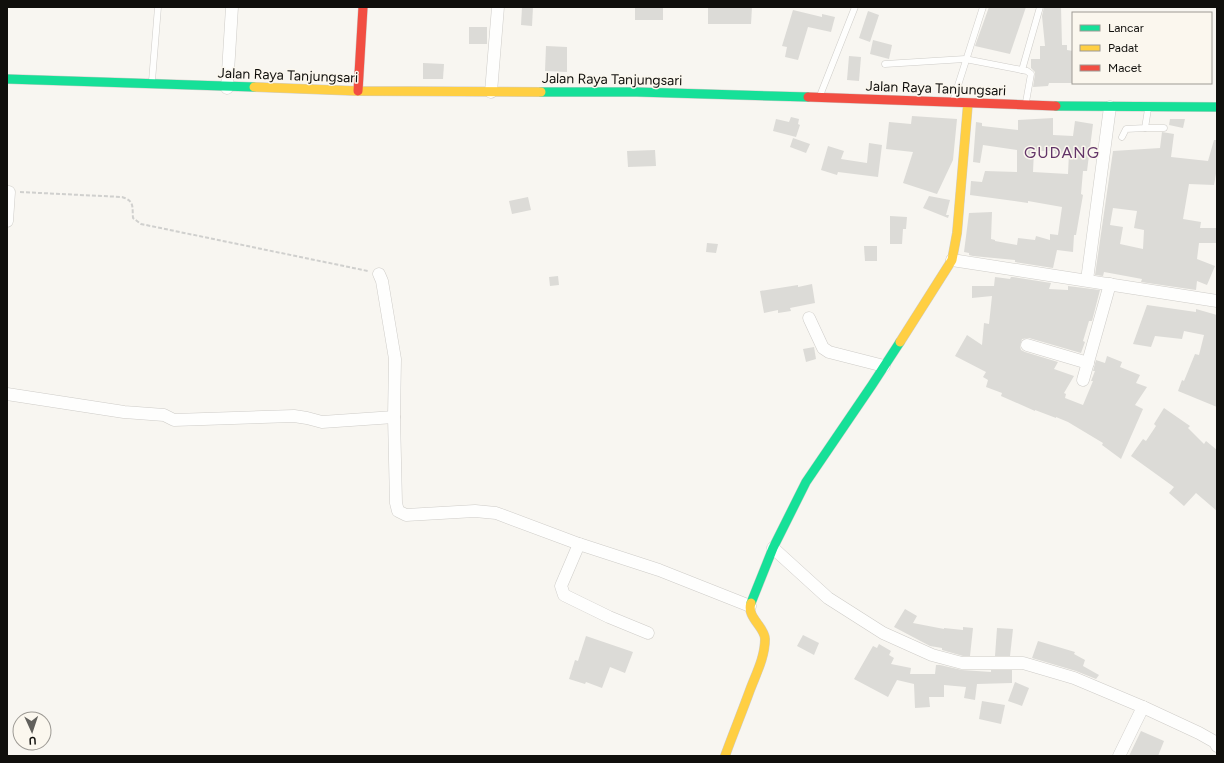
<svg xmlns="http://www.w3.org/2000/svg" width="1224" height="763" viewBox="0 0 1224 763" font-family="Figtree,sans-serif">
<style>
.building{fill:#dcdbd7;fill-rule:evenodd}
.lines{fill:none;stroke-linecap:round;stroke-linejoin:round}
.lane-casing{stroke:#ceccc8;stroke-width:7}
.street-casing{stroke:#ceccc8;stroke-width:13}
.fast-casing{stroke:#ceccc8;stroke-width:10}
.slow-casing{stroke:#ceccc8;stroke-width:10}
.jam-casing{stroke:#ceccc8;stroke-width:10}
.path{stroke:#d0d0ce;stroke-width:2;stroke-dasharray:4 2;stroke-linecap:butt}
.lane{stroke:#fefefd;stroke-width:6}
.street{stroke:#fefefd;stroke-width:12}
.fast{stroke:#16e098;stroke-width:9}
.slow{stroke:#ffcf43;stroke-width:9}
.jam{stroke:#f24e42;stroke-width:9}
.labels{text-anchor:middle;stroke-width:3;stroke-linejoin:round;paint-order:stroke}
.street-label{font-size:14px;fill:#100f0c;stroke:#fbf7ee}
.quarter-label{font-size:16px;letter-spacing:1px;fill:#623468;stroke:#fbf7ee}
</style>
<rect width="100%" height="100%" fill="#f8f6f1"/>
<!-- building -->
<g class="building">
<path d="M522,7H533L532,26L521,25Z"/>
<rect x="635" y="7" width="28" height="13"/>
<path d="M708,7H752L751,24H708Z"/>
<path d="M989,7H1026L1010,54L975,46Z"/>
<path d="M1044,7H1061L1062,45H1067V50L1073,51V83H1049L1048,86L1033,87L1035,74V72L1031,68V59H1040V46H1045L1042,16Z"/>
<path d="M793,10L822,17V14L835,17L831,32L808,27L798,60L785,57L787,47L782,46Z"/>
<path d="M868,11L879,15L870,42L859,38Z"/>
<rect x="469" y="27" width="18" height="17"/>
<path d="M873,40L892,45L889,59L870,54Z"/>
<path d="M546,46L567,47V72L545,71Z"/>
<path d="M849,56L861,57L859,81L847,80Z"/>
<path d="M423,63L444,64L443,79H423Z"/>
<path d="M912,116L957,119L953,160L937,194L903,183L913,152L886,149L889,122L911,124Z"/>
<path d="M791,117L799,119L798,124L800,125L796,137L773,131L776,119L789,122Z"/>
<path d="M1053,118V135L1073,136L1075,121L1093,124L1087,171H1083L1081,194L1083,195L1076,235H1074L1073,252L1057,250L1053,268L1015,262V260L973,256L969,255V253L964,252L969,213L992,212L991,239L995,240V241L1017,245L1018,238L1035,240L1036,236L1050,240V234L1058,235L1062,207L1028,201V203L970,195L971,181L982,182L985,171L1017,172V150L983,145L980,163L973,162L976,122L982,123V126L1018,130V120ZM1034,151H1055V154L1069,153L1068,174L1033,172Z"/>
<path d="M1170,119H1185L1183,128L1169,125Z"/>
<path d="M1162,132L1174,134L1171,157L1208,161L1214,140H1217V168L1214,185L1189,184L1183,219L1201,222L1200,228H1217V243H1199L1197,259L1215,266L1207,285L1197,281L1196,290L1141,282L1142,279L1115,274L1104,272L1103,276L1095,275L1113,151L1160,148ZM1113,208L1137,211L1134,228L1144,230L1143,249L1120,244L1123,227L1110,225Z"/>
<path d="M793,138L810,144L806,153L790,147Z"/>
<path d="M869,143L882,145L878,177L838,172L837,175L821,170L828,146L844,151L841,159L867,163Z"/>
<path d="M655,150L656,166L628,167L627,151Z"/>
<path d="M929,196L950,200L946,215H949L948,218L923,208Z"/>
<path d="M528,197L531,210L512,214L509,201Z"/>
<path d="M890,216L907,217L906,229H903L902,244H890Z"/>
<path d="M707,243L718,244L716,253L706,252Z"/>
<path d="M864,246H877V261H865Z"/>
<path d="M558,276L559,285L550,286L549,277Z"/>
<path d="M995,277L1010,279L1011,277H1013L1051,283L1049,289L1068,290V286L1100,290L1092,321H1089L1083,341L1085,342L1081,353L1029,338L1022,339L1020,346L1021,350L1025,352L1058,362L1054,369L1074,376L1064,393L1066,394L1065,398L1083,405L1093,381H1091L1095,371H1093L1096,360L1105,363L1107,356L1122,362L1120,367L1140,375L1136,383L1147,387L1135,405L1143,409L1121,459L1102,445L1103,443L1068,422L1056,417V418L1035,410V411L1001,396L1002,393L986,387L988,380L983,377L986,372L955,356L967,335L982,345L984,323L989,324L992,296L972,298V286H994Z"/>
<path d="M812,284L815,303L790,308L791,311L778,313V310L764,313L760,291L798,285V287Z"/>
<path d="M1147,305L1196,312V309L1217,315V407L1178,391L1182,380L1184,381L1195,354L1199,355L1204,335L1184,331L1182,339L1155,336L1151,347L1133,344Z"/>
<path d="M814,347L816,359L806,362L803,349Z"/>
<path d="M1164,408L1190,426L1188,428L1204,444L1206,441L1217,450V511L1196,493L1184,506L1169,493L1174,487L1131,456L1143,439L1146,441L1156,426L1154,424Z"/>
<path d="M905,609L917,616L913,623L944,629V628L963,630V627L973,628L970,656H963L942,650V648L930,646L894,627Z"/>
<path d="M997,628L1013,629L1010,656H995Z"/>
<path d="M803,635L819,643L814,655L797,646Z"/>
<path d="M586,636L633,652L625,673L610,667L602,688L586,682L585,684L569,679L575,660L578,661Z"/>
<path d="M1038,641L1075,652L1074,654L1085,660L1083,666L1099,675L1096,679L1076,671L1032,658Z"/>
<path d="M879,644L891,651L889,655L894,658L891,664L911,668L910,674H935L936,665H940L962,670L991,672V670H1012V683L977,684L975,700L964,698L966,687L944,685V697H929L930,707L915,708L914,684L897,680L888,697L854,679L873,646L877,648Z"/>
<path d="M1015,682L1029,688L1022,706L1008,701Z"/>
<path d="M982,701L1005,705L1001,724L979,719Z"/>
<path d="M1141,731L1164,741L1158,756H1129Z"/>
</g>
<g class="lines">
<!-- lane casing -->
<g class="lane-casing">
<g id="lane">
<path d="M885,64L965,59L1027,71L1031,74L1026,102"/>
<path d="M1022,70L1040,7"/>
<path d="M152,81L158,7"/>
<path d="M821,93L855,7"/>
<path d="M954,98L983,7"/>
<path d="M1145,128H1164"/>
<path d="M1122,137L1126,129L1145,128L1148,109"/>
</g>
</g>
<!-- street casing -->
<g class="street-casing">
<g id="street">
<path d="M227,88L232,7"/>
<path d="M491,92L498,7"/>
<path d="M7,192H9L7,221"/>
<path d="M952,260L1217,301"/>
<path d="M379,274L382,281L395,359L394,417L396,503L398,511L406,515L475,511L496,513L579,544L659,570L750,606"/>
<path d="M1087,280L1110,107"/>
<path d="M809,318L823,348L829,352L884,366"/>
<path d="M1027,345L1088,363"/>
<path d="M1083,380L1110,284"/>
<path d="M7,394L124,412L164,415L174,420L294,416L307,418L322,422L394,417"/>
<path d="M579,544L561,586L564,595L609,617L648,633"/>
<path d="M773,548L828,598L883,633L932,655L962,663H1023L1074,678L1143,707L1199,733L1215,742L1217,746"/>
<path d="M1119,756L1143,707"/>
</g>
</g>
<!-- fast casing -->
<g class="fast-casing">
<g id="fast">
<path d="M7,79L254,87"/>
<path d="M541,92H637L808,97"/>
<path d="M1056,106L1217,107"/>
<path d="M751,603L773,548L806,482L872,385L900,342"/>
</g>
</g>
<!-- slow casing -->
<g class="slow-casing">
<g id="slow">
<path d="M254,87L358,91L541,92"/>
<path d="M900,342L952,260L957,233L968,103"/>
<path d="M725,756C733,734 742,712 750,690C756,674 765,657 765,639C765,627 746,617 751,603"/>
</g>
</g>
<!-- jam casing -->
<g class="jam-casing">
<g id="jam">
<path d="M358,91L363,7"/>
<path d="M808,97L1056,106"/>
</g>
</g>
<!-- path -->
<path class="path" d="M20,192L122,197C135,201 132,207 133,218L141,224L368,271"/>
<!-- lane -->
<use href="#lane" class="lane"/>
<!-- street -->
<use href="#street" class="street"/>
<!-- fast -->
<use href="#fast" class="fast"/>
<!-- slow -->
<use href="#slow" class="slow"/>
<!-- jam -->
<use href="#jam" class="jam"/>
</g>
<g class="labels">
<!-- street labels -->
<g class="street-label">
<text transform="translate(288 75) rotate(2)" y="5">Jalan Raya Tanjungsari</text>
<text transform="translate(612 79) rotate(1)" y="5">Jalan Raya Tanjungsari</text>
<text transform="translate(936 88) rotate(2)" y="5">Jalan Raya Tanjungsari</text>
</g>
<!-- quarter labels -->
<g class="quarter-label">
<text x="1062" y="158">GUDANG</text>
</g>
</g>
<!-- border -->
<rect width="1224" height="763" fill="none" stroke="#100f0c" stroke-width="16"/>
<!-- legend -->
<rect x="1072" y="12" width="140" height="72" fill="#fbf7ee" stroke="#9d9a94"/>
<rect x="1080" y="25" width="20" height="6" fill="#16e098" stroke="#9d9a94"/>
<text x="1108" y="32" font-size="12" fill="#100f0c">Lancar</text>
<rect x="1080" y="45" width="20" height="6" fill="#ffcf43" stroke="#9d9a94"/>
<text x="1108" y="52" font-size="12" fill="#100f0c">Padat</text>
<rect x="1080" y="65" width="20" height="6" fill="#f24e42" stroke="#9d9a94"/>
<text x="1108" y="72" font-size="12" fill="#100f0c">Macet</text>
<!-- north arrow -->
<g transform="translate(32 731) rotate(177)"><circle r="19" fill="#fbf7ee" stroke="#9d9a94"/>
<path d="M0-3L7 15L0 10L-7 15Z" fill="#61605c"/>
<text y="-6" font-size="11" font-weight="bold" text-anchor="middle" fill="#100f0c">U</text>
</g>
</svg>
